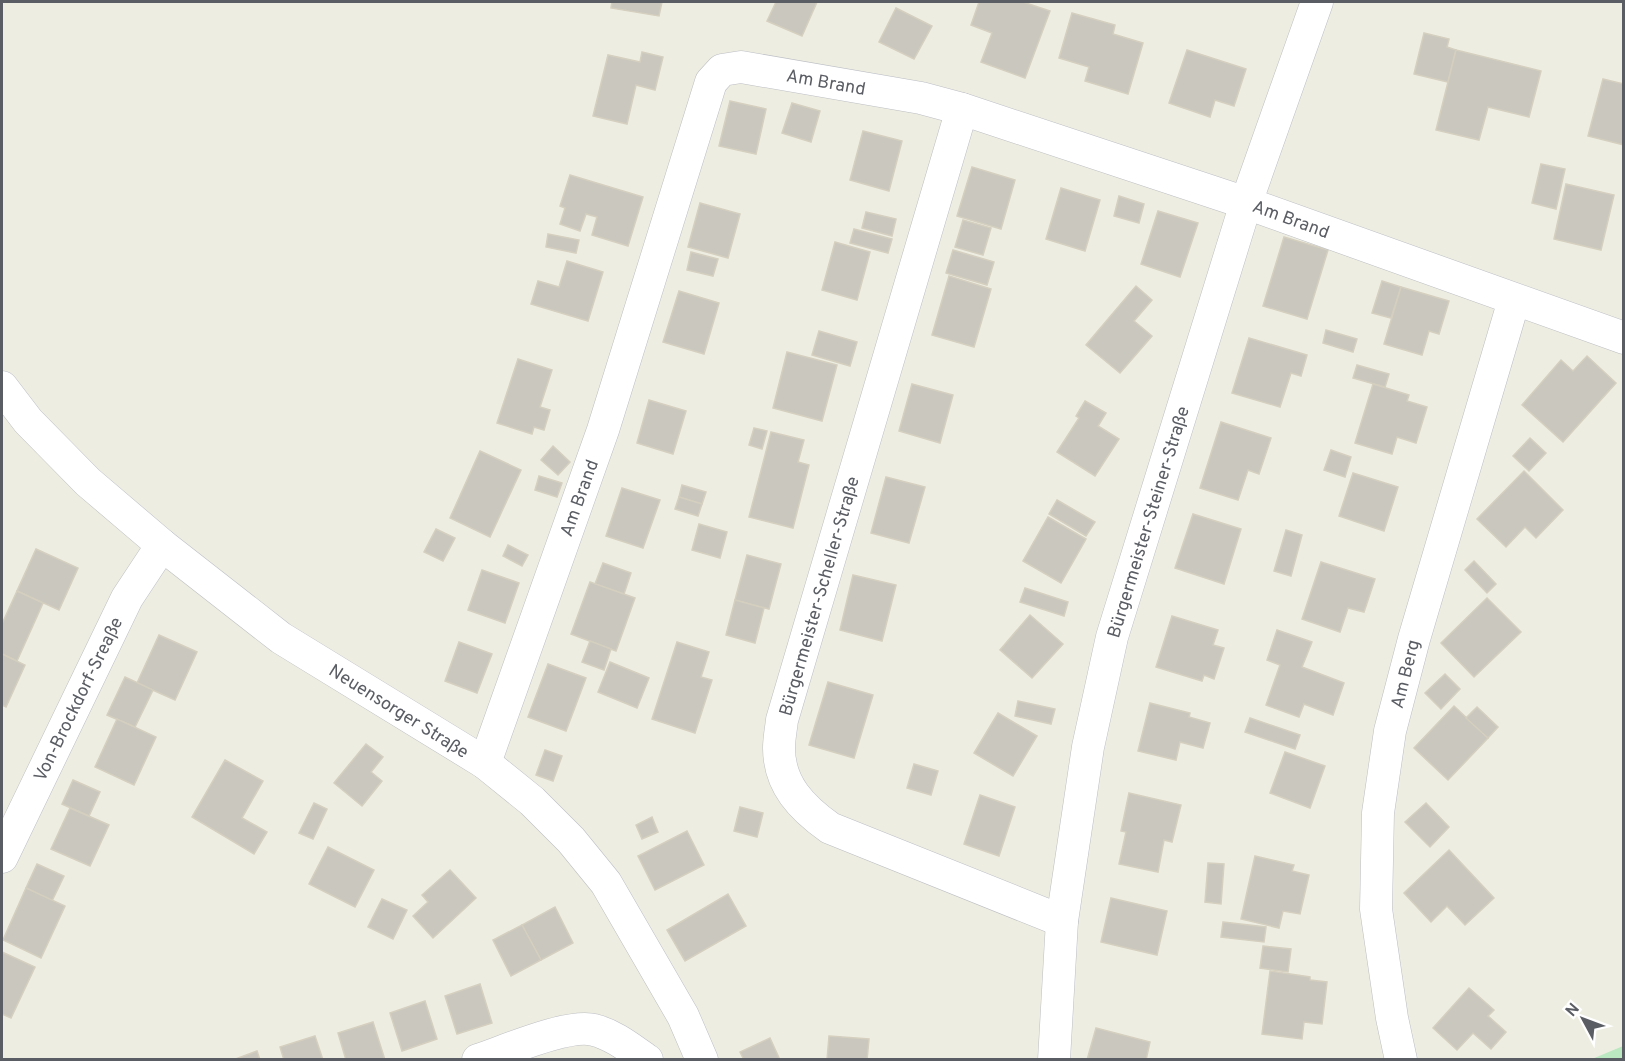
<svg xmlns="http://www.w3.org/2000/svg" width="1625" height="1061" viewBox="0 0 1625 1061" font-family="Overpass,sans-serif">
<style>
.green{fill:#bbe8c0}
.building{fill:#c9c7be;stroke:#d4cfbf;stroke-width:1.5}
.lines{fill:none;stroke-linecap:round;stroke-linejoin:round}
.minor-casing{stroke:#bcbec4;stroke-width:33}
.minor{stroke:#fff;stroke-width:32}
.labels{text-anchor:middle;stroke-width:6;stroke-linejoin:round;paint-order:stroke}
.street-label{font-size:18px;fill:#5a5d64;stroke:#fff}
</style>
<rect width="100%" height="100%" fill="#eeede1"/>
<!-- green -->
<path class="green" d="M1623,1046V1059H1592Z"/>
<!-- building -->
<g class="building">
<path d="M612,2H662L659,16L611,8Z"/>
<path d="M776,2H817L802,36L767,21Z"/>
<path d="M979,2H1023L1050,11L1025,78L981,62L992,33L971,25Z"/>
<path d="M896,8L932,26L914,59L879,42Z"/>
<path d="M1072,13L1115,25L1113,34L1143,43L1128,94L1085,81L1089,67L1059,58Z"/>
<path d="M1424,33L1449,39L1447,47L1456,50L1448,82L1414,74Z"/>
<path d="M1187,50L1246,69L1234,106L1215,100L1210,117L1169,103Z"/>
<path d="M1456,50L1541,71L1529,117L1488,107L1479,140L1436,130Z"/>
<path d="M642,52L663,57L655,90L636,85L627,124L593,116L608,55L640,62Z"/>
<path d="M1603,79L1624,84V145L1588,136Z"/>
<path d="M730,101L766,109L756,154L719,146Z"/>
<path d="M792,103L820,111L811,142L782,133Z"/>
<path d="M863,131L902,141L889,191L850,180Z"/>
<path d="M1541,164L1565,169L1556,209L1532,203Z"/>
<path d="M972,167L1015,180L1001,229L957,216Z"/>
<path d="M570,175L643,197L628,246L592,235L597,217L586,214L580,231L560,224L565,208L560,206Z"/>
<path d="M1566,184L1614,195L1601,250L1554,239Z"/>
<path d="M1061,188L1100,200L1085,251L1046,239Z"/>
<path d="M1119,196L1144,204L1139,223L1114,216Z"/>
<path d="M700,203L740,214L728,258L688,247Z"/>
<path d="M1158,211L1198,223L1180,277L1141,264Z"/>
<path d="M866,212L896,219L892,236L862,228Z"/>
<path d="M963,220L991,228L983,255L955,247Z"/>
<path d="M854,229L892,239L888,253L850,243Z"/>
<path d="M548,234L579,240L576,253L546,247Z"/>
<path d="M1284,237L1328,250L1307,319L1263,306Z"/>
<path d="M835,242L870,252L857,300L822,290Z"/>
<path d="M953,250L994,262L987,285L946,273Z"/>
<path d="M691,252L718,259L713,276L687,270Z"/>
<path d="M567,261L603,272L588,321L531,304L538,281L559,287Z"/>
<path d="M949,276L991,289L974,347L932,335Z"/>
<path d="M1382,281L1401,287L1391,318L1372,313Z"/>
<path d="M1136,286L1152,300L1134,321L1152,336L1120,373L1086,345Z"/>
<path d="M1401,287L1449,301L1439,334L1429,331L1422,355L1384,344Z"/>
<path d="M679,291L719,303L704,354L663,342Z"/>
<path d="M1326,330L1357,339L1353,352L1323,343Z"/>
<path d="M819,331L857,342L850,366L812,355Z"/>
<path d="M1249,338L1307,355L1301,376L1291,373L1280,407L1232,393Z"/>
<path d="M787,352L837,365L822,421L773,408Z"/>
<path d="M1587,356L1616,383L1563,442L1522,405L1561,360L1573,371Z"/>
<path d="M518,359L552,370L540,407L550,410L544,430L534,427L532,434L497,423Z"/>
<path d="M1357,365L1389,374L1385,387L1353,378Z"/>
<path d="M912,384L953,395L940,443L899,431Z"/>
<path d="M1373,384L1409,395L1407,401L1427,407L1416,443L1397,437L1392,454L1355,443Z"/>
<path d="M649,400L686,411L673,454L637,443Z"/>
<path d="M1085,401L1106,413L1098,426L1119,439L1095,476L1057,452L1079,418L1076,416Z"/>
<path d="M1221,422L1271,438L1259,474L1248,470L1238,500L1200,488Z"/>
<path d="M754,428L767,431L762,449L749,445Z"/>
<path d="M771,432L804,440L798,462L809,465L793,528L749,517Z"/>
<path d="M1530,438L1546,453L1529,471L1513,456Z"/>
<path d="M553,446L570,462L558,475L541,460Z"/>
<path d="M1331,450L1351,457L1345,477L1324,470Z"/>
<path d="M480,451L521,470L490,537L450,518Z"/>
<path d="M1524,471L1563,510L1536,538L1525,527L1506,547L1477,519Z"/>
<path d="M1353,473L1398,487L1384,531L1339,516Z"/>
<path d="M539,476L562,483L557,497L535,490Z"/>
<path d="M886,477L925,487L909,543L871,533Z"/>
<path d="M682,485L706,492L702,504L679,497Z"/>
<path d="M622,488L660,500L643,548L606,536Z"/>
<path d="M679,497L702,504L698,516L675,509Z"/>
<path d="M1057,500L1095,522L1086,536L1049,514Z"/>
<path d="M1193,514L1241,529L1224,584L1175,568Z"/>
<path d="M1048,517L1086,539L1061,583L1023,561Z"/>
<path d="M699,524L727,532L720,558L692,550Z"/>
<path d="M436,529L455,538L443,561L424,552Z"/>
<path d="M1286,530L1302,535L1291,576L1274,571Z"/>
<path d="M508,545L528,555L522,566L503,556Z"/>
<path d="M36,549L78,568L59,610L17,591Z"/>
<path d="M747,555L781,564L769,609L735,600Z"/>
<path d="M1474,561L1496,584L1487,593L1465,570Z"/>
<path d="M1321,562L1375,579L1364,612L1348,608L1340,632L1302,619Z"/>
<path d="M603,563L631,573L624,594L595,584Z"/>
<path d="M482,570L519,583L505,623L468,610Z"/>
<path d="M853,575L896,585L882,641L840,630Z"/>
<path d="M590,582L635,598L616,651L571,634Z"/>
<path d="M1025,588L1068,602L1064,616L1020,602Z"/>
<path d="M17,591L43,603L17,661L2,654V624Z"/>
<path d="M1487,598L1521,632L1474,677L1441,643Z"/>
<path d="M735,600L764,608L755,643L726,635Z"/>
<path d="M1030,615L1063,644L1032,678L1000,650Z"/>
<path d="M1172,616L1218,630L1213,645L1224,648L1214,679L1204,675L1202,681L1156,667Z"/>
<path d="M1277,630L1312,642L1302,667L1344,683L1333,715L1304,704L1299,717L1266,705L1280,665L1267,660Z"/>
<path d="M159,635L197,652L175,700L137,683Z"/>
<path d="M590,641L611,649L604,670L582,662Z"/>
<path d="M459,642L492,654L477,693L445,681Z"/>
<path d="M677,642L709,652L701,677L712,680L695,733L652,719Z"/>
<path d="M2,654L25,665L6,707L2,705Z"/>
<path d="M610,662L649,678L637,708L598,692Z"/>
<path d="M548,664L586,678L566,731L528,717Z"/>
<path d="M1445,674L1460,689L1441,709L1425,693Z"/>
<path d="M125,677L153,690L135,727L107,715Z"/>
<path d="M828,682L873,695L854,758L809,745Z"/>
<path d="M1018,701L1055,709L1051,724L1015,716Z"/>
<path d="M1150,703L1190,713L1189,717L1210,723L1203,748L1180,742L1176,760L1138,751Z"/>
<path d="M1454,706L1488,738L1448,780L1414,748Z"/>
<path d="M1477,707L1498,727L1488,738L1466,718Z"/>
<path d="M998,713L1037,736L1013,776L974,753Z"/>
<path d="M1250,718L1300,735L1295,749L1245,732Z"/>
<path d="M117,719L156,737L134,785L95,767Z"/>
<path d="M366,744L383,757L371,772L382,781L362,806L334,783Z"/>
<path d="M545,750L562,756L553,781L536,775Z"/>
<path d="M1285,752L1325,766L1310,808L1270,793Z"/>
<path d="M225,760L263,781L242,818L267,832L254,854L192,817Z"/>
<path d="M914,764L938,771L931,795L907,788Z"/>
<path d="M73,780L100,792L89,816L62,804Z"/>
<path d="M1129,793L1181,805L1172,842L1164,840L1158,872L1119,864L1126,832L1121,831Z"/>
<path d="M980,795L1015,807L999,856L964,844Z"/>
<path d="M314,803L327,809L313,839L299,833Z"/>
<path d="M1426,803L1449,827L1430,847L1405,822Z"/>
<path d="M740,807L763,813L757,837L734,831Z"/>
<path d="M70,808L109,825L90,866L51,849Z"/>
<path d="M652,817L658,832L642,839L636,825Z"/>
<path d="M687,831L704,865L655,890L638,856Z"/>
<path d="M328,847L374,870L355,907L309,884Z"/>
<path d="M1449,850L1494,898L1465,925L1447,906L1431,922L1404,893Z"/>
<path d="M1255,856L1294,865L1292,871L1309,875L1300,914L1283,911L1279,928L1241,919Z"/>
<path d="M1208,863L1224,864L1221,904L1205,902Z"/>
<path d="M37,864L64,876L52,901L26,888Z"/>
<path d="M450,870L476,898L433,938L413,916L428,902L422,895Z"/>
<path d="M26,888L65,906L41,958L3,940Z"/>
<path d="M728,894L746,926L685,961L667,930Z"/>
<path d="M1111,898L1167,911L1157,955L1101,942Z"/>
<path d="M382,899L407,910L393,939L368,927Z"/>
<path d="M555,907L573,943L541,960L522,925Z"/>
<path d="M1223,922L1266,927L1264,942L1221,937Z"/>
<path d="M522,925L541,960L511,976L493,940Z"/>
<path d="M1263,946L1291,949L1288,972L1260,968Z"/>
<path d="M2,952L35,967L11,1018L2,1014Z"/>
<path d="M1270,971L1310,977V980L1327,982L1322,1024L1304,1022L1302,1039L1262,1034Z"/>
<path d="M480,984L492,1023L457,1034L445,996Z"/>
<path d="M1469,988L1494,1010L1488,1016L1506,1032L1491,1049L1473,1033L1457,1050L1433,1028Z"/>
<path d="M425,1001L437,1039L402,1051L390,1013Z"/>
<path d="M373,1022L385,1060H346L338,1033Z"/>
<path d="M1096,1028L1150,1042L1146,1060H1087Z"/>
<path d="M315,1036L323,1060H284L280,1047Z"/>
<path d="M829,1036L869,1039L867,1060H827Z"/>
<path d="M770,1038L780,1060H744L740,1052Z"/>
<path d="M257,1051L260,1060H233Z"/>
</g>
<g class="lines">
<!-- minor casing -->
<g class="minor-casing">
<g id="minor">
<path d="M962,109L782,720C781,729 779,739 779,748C779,785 802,808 830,828L1062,921"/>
<path d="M2,387L28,421L88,482L162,545L281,638L485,763L532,801L571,840L606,883L683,1016L702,1060"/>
<path d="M485,763L603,430L711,82L722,70L741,67L921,98L962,109L1246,203L1624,338"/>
<path d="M2,857L127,598L162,545"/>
<path d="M478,1060C505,1051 569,1023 594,1030C614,1035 631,1049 647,1060"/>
<path d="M1054,1060L1062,921L1088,747L1112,637L1246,203L1317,2"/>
<path d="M1401,1060L1392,1018L1376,909L1378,813L1390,731L1414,639L1514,300"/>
</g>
</g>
<!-- minor -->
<use href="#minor" class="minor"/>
</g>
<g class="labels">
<!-- street labels -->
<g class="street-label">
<text transform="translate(826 82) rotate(10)" y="6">Am Brand</text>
<text transform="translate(1291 219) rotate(20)" y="6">Am Brand</text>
<text transform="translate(579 498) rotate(-70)" y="6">Am Brand</text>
<text transform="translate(1148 522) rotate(-73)" y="6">Bürgermeister-Steiner-Straße</text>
<text transform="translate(819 596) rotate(-74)" y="6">Bürgermeister-Scheller-Straße</text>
<text transform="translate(1405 674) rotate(-76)" y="6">Am Berg</text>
<text transform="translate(78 699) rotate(-64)" y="6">Von-Brockdorf-Sreaße</text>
<text transform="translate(399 711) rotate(32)" y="6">Neuensorger Straße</text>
</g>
</g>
<!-- border -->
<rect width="1625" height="1061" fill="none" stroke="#5a5d64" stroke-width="6"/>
<!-- north arrow -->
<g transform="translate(1583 1019) rotate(311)" stroke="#ffffff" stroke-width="4.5" paint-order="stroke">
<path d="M0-4.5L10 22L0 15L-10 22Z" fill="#5a5d64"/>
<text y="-9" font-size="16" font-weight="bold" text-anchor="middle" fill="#5a5d64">N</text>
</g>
</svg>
